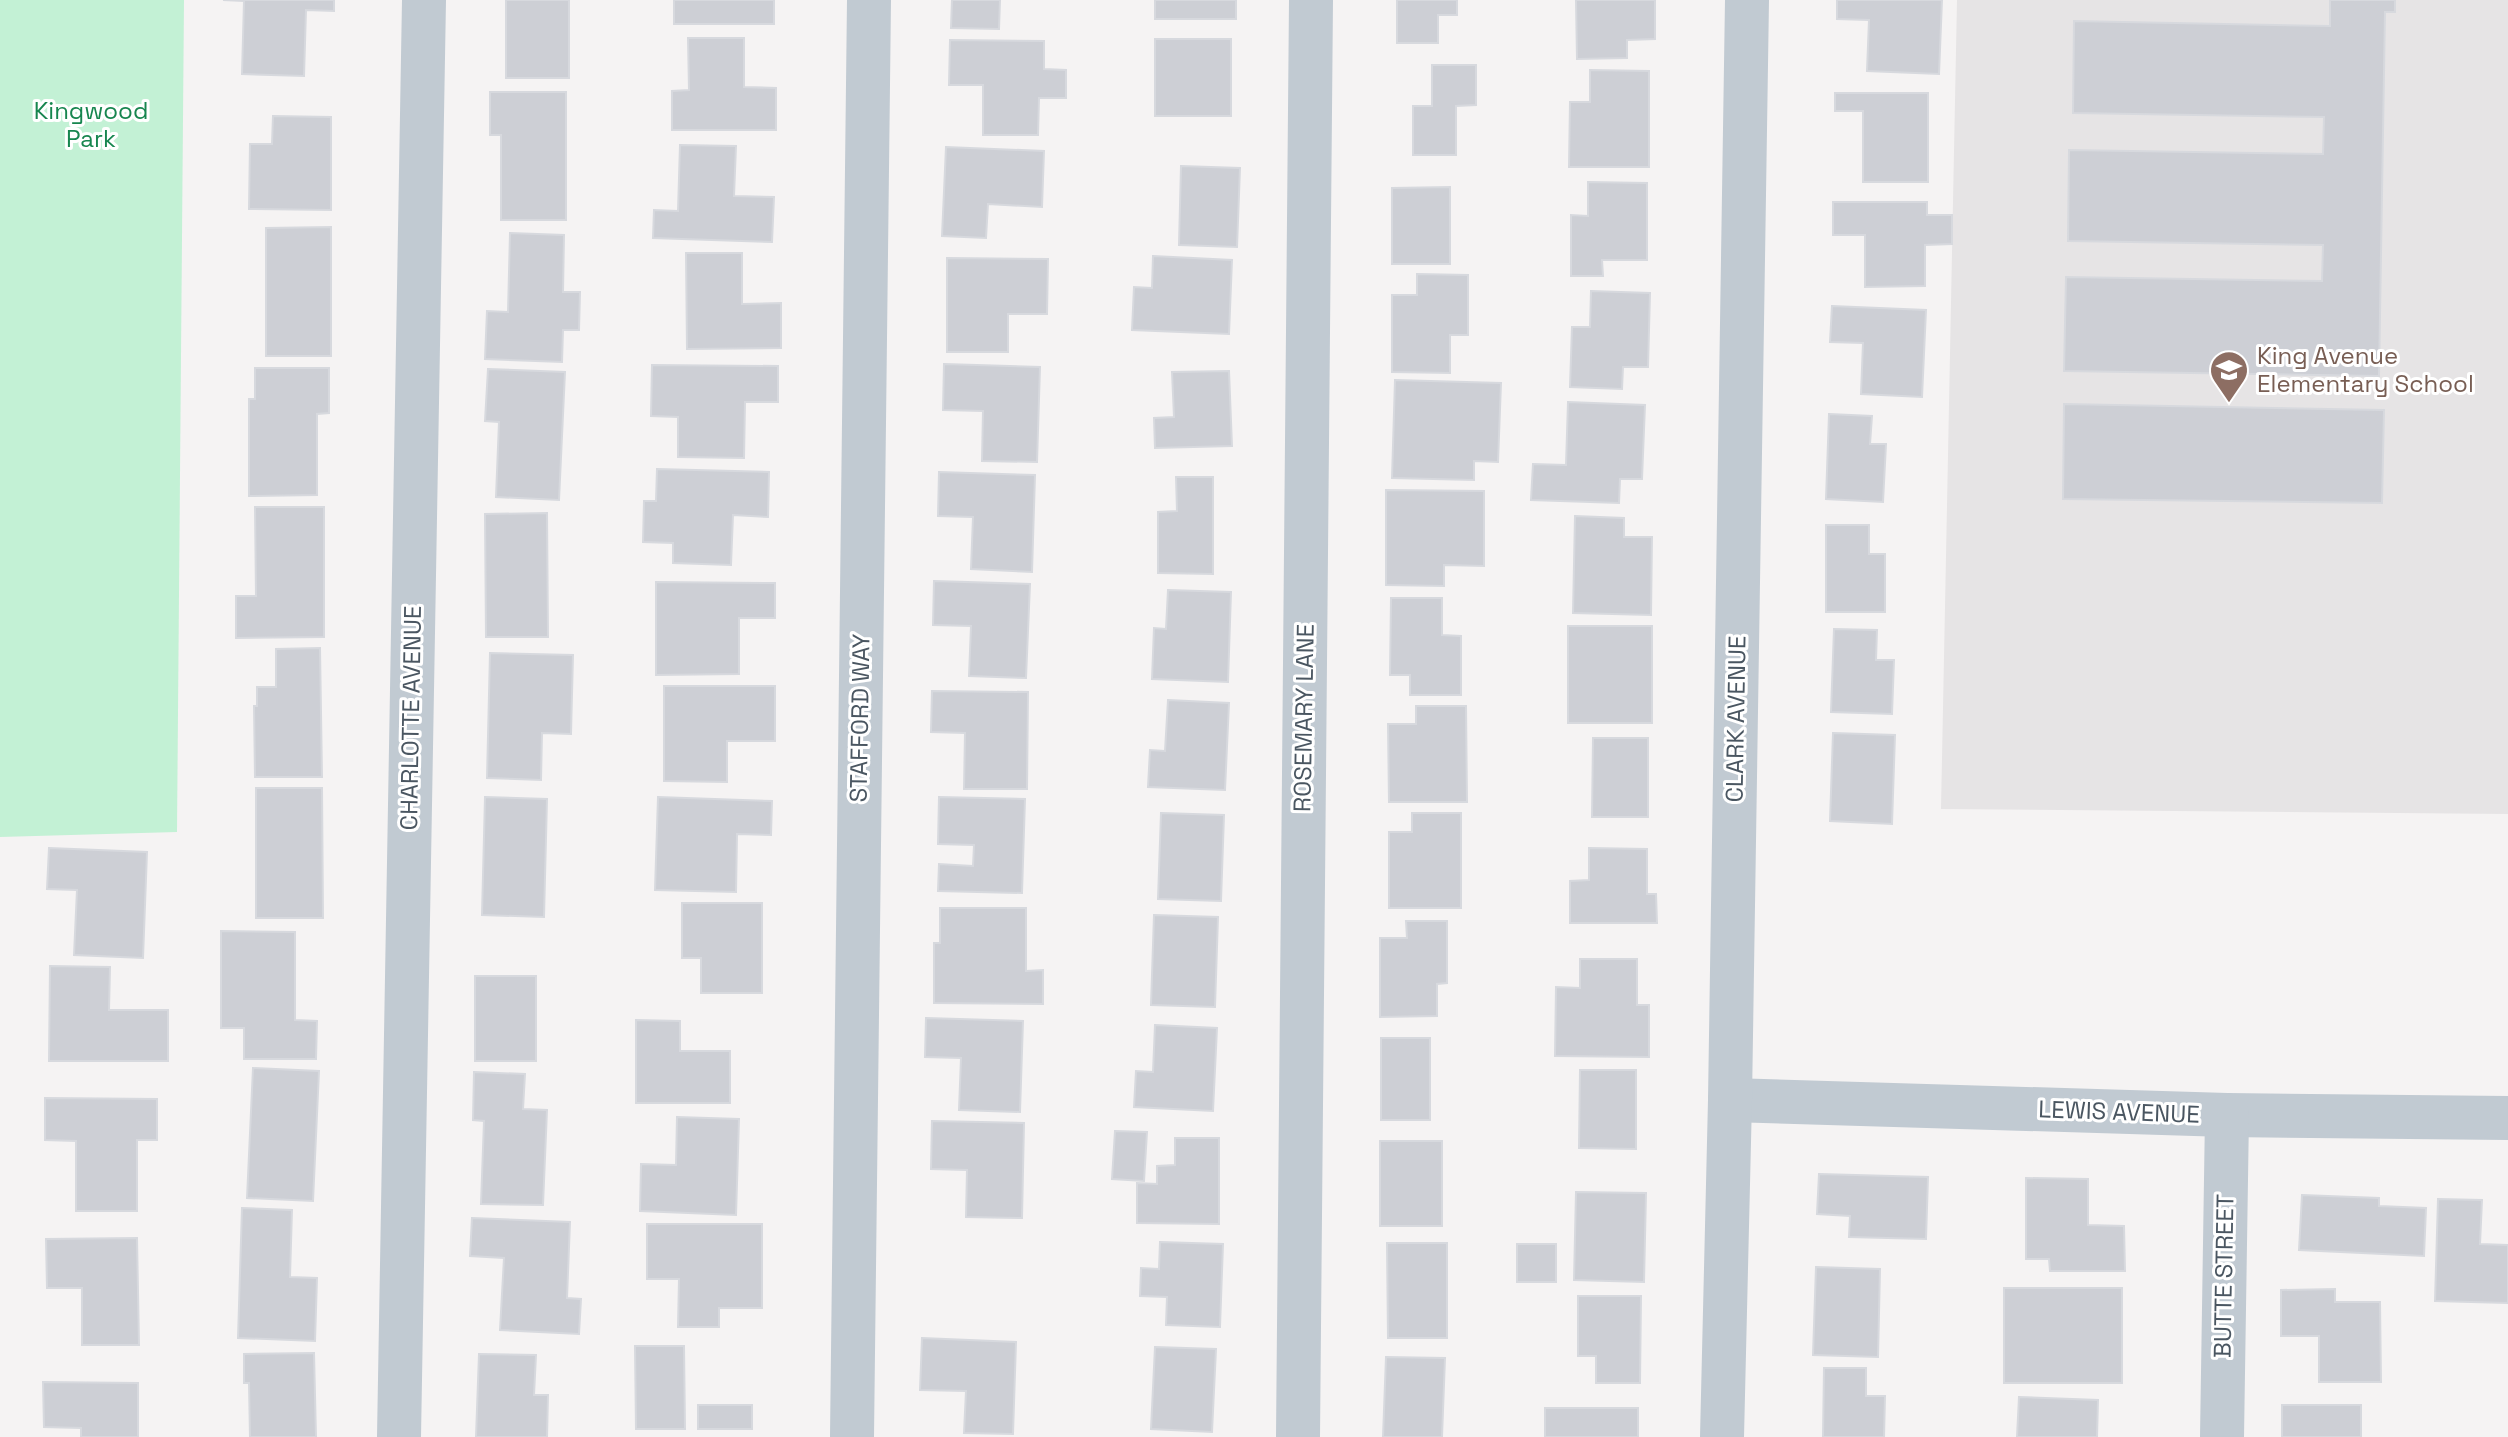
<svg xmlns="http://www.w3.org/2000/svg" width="2508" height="1437" viewBox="0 0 2508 1437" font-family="'Space Grotesk',sans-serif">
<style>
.education{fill:#e6e4e5}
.green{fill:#c3f1d5}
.building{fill:#cdcfd5;stroke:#d7d9de;stroke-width:2}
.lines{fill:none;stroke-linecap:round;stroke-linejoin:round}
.minor{stroke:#c1cad2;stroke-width:44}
.labels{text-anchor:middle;stroke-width:6;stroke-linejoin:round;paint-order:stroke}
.park-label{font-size:24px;fill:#17864f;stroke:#fff}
.education-label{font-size:24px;fill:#785e54;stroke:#fff;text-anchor:start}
.street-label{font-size:24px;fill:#4a5661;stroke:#fff}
</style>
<rect width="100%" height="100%" fill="#f5f3f3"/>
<!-- education -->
<path class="education" d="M1957,0H2508V814L1941,809Z"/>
<!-- green -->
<path class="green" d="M0,0H184L177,832L0,837Z"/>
<!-- building -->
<g class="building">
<path d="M223,0H334V11L306,10L304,76L242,74L244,1Z"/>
<rect x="506" y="0" width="63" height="78"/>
<rect x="674" y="0" width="100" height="24"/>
<path d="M952,0H1000L999,29L951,28Z"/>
<rect x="1155" y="0" width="81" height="19"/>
<path d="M1397,0H1457V15H1438V43H1397Z"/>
<path d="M1576,0H1655V39L1627,40V58L1577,59Z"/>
<path d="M1837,0H1942L1939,74L1867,71L1869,20L1837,19Z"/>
<path d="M2330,0H2395V12H2385L2379,376L2064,371L2066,277L2322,281L2323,245L2068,241L2069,150L2323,154L2324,117L2073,113L2074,21L2330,26Z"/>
<path d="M688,38H744V87L776,88V130H672V91L689,90Z"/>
<rect x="1155" y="39" width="76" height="77"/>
<path d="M950,40L1044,41V69L1066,70V98H1039L1038,135H983V85H949Z"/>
<path d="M1432,65H1476V105L1456,106V155H1413V106H1432Z"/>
<path d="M1590,70L1649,71V167H1569L1570,102H1590Z"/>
<path d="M490,92H566V220H501V135H490Z"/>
<path d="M1835,93H1928V182H1863V111H1835Z"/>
<path d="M273,116L331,117V210L249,209L250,144H272Z"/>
<path d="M680,145L736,146L734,196L774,197L772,242L653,238L654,210L678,211Z"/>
<path d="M946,147L1044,151L1042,207L988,204L986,238L942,236Z"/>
<path d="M1181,166L1240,168L1237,247L1179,245Z"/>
<path d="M1588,182L1647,183V260H1602L1603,276H1571V215L1588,216Z"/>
<path d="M1450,187V264H1392V188Z"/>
<path d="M1833,202H1927V215H1952V244L1925,245V286L1865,287V235H1833Z"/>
<path d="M331,227V356H266V228Z"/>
<path d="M510,233L564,235L563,292H580L579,330H563L562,362L485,359L487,311L508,312Z"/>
<path d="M686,253H742V304L781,303V348L687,349Z"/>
<path d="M1153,256L1232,260L1229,334L1132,330L1134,287L1152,288Z"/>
<path d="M947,258L1048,259L1047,314H1008V352H947Z"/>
<path d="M1417,274L1468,275V335H1450V373L1392,372V295H1417Z"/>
<path d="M1591,291L1650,293L1648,367H1623L1622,389L1570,387L1572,327H1590Z"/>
<path d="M1832,306L1926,310L1922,397L1861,394L1863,343L1830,342Z"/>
<path d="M944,364L1040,367L1037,462L982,461L983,411L943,410Z"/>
<path d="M652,365L778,366V402H745L744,458L678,457V417L651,416Z"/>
<path d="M255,368H329V413L317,414V495L249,496V399H255Z"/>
<path d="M488,369L565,372L559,500L496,497L499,422L485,421Z"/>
<path d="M1229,371L1232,446L1155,448L1154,418L1174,417L1172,372Z"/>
<path d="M1395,380L1501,383L1498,462L1474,461V480L1392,478Z"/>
<path d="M1568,402L1645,405L1642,479H1620L1619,503L1531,500L1533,464L1566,465Z"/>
<path d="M2064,404L2384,410L2382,503L2063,499Z"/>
<path d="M1829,414L1872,416L1870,444H1886L1883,502L1826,499Z"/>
<path d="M657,469L769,472L768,517L733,515L731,565L673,563V543L643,542L644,501H656Z"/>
<path d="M939,472L1035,475L1032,572L971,569L973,517L938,516Z"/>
<path d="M1176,477H1213V574L1158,573V512L1177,511Z"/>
<path d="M1386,490L1484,491V566L1444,565V586L1386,585Z"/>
<path d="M255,507H324V637L236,638V596H256Z"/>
<path d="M547,513L548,637H486L485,514Z"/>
<path d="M1575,516L1624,518V537H1652L1651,615L1573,613Z"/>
<path d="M1826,525H1869V554H1885V612H1826Z"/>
<path d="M934,581L1030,584L1026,678L969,676L971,626L933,625Z"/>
<path d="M656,582L775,583V618H739V674L656,675Z"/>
<path d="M1168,590L1231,592L1228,682L1152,679L1154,628L1166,629Z"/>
<path d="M1391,598H1442V635L1461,636V695H1410V675H1390Z"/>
<rect x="1568" y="626" width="84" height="97"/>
<path d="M1834,629L1877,630L1876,660H1894L1892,714L1831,712Z"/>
<path d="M320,648L322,777H255L254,706H257V687H276V649Z"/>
<path d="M490,653L573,655L571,734L542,733L541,780L487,778Z"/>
<path d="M664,686H775V741H727V782L664,781Z"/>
<path d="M932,691L1028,692L1027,789H964L965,733L931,732Z"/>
<path d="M1168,700L1229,703L1225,790L1148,787L1150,750L1165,751Z"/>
<path d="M1416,706H1466L1467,802H1389L1388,724H1416Z"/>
<path d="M1833,733L1895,735L1892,824L1830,821Z"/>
<path d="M1593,738H1648V817H1592Z"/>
<path d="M256,788H322L323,918H256Z"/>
<path d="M485,797L547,799L544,917L482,915Z"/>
<path d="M658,797L772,801L771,835L737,834L736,892L655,890Z"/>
<path d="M939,797L1025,799L1022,893L938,891L939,864L973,866L974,845L938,844Z"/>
<path d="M1161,813L1224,815L1221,901L1158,899Z"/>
<path d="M1412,813H1461V908H1389V832H1412Z"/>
<path d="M49,848L147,852L143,958L74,955L77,890L47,889Z"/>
<path d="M1589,848L1647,849V894H1656L1657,923H1570V881L1589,880Z"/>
<path d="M682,903H762V993H701V958H682Z"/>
<path d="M940,908H1026V971L1043,970V1004L934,1003V943H940Z"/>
<path d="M1154,915L1218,917L1215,1007L1151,1005Z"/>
<path d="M1406,921H1447V983L1437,984V1016L1380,1017V938H1407Z"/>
<path d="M221,931L295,932V1020L317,1021L316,1059H244V1028H221Z"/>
<path d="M1580,959H1637V1005H1649V1057L1555,1056L1556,987L1580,988Z"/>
<path d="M50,966L110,967L109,1010H168V1061H49Z"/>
<rect x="475" y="976" width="61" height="85"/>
<path d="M926,1018L1023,1021L1020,1112L959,1110L961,1058L925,1057Z"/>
<path d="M636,1020L680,1021V1051H730V1103H636Z"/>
<path d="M1155,1025L1217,1028L1213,1111L1134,1107L1136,1071L1153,1072Z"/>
<rect x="1381" y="1038" width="49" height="82"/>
<path d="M253,1068L319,1071L313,1201L247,1198Z"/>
<path d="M1580,1070H1636V1149L1579,1148Z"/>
<path d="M474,1072L525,1074L523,1109L547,1110L543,1205L481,1204L484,1121L473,1120Z"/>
<path d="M45,1098L157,1099V1140H137V1211H76V1141L45,1140Z"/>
<path d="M677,1117L739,1119L736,1215L640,1211L641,1164L676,1165Z"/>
<path d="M932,1121L1024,1123L1022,1218L966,1217L967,1170L931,1169Z"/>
<path d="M1115,1131L1147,1132L1144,1181L1112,1179Z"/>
<path d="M1175,1138H1219V1224L1137,1223V1183L1157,1184V1166L1175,1165Z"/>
<rect x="1380" y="1141" width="62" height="85"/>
<path d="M1819,1174L1928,1177L1926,1239L1849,1237L1850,1216L1817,1214Z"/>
<path d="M2026,1178L2088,1179V1225L2124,1226L2125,1271H2050L2049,1259H2026Z"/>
<path d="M1576,1192L1646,1193L1644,1282L1574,1280Z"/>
<path d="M2302,1195L2379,1198V1206L2426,1208L2424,1256L2299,1250Z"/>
<path d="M2438,1199L2482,1200L2480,1244L2508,1245V1303L2435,1301Z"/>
<path d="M242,1208L292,1210L290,1277L317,1278L315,1341L238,1338Z"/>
<path d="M472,1218L570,1222L567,1298L581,1299L579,1334L500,1330L504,1258L470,1256Z"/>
<path d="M647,1224H762V1308H719V1327H678L679,1279H647Z"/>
<path d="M137,1238L139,1345H82V1288H47L46,1239Z"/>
<path d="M1160,1242L1223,1244L1220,1327L1166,1325L1167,1297L1140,1296L1141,1268L1159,1269Z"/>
<path d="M1387,1243H1447V1338H1388Z"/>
<rect x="1517" y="1244" width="39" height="38"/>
<path d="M1816,1267L1880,1269L1878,1357L1813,1355Z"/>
<rect x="2004" y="1288" width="118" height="95"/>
<path d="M2335,1289V1302H2380L2381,1382H2319V1336H2281V1290Z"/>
<path d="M1578,1296H1641L1640,1383H1596V1356H1578Z"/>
<path d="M922,1338L1016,1342L1013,1434L964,1433L966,1391L920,1390Z"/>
<path d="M635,1346H684L685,1429H636Z"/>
<path d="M1155,1347L1216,1349L1212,1432L1151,1429Z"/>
<path d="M314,1353L316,1437H250L249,1383H244V1354Z"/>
<path d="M479,1354L536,1355L534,1395H548L547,1437H476Z"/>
<path d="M1386,1357L1445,1358L1442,1437H1383Z"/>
<path d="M1824,1368H1866V1396H1885L1884,1437H1823Z"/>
<path d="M43,1382L138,1383V1437H81V1428L44,1427Z"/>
<path d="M2019,1397L2098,1400L2097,1437H2017Z"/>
<rect x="698" y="1405" width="54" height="24"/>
<rect x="2282" y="1405" width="79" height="32"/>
<rect x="1545" y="1408" width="93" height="29"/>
</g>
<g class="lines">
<!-- minor -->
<g class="minor">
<path d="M1730,1100L2227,1115L2508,1118"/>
<path d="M399,1437L424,0"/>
<path d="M852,1437L869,0"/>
<path d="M1298,1437L1311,0"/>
<path d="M1722,1437L1730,1100L1747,0"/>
<path d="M2222,1437L2227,1115"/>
</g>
</g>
<!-- icons -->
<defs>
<g id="school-pin" transform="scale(2)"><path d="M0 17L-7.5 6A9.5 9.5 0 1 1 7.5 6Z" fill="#8d6e63" stroke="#fff"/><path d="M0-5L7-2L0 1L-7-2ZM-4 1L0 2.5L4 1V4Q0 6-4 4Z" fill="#fff"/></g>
</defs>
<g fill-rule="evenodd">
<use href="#school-pin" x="2229" y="370"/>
</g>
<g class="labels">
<!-- park labels -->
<g class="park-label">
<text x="91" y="119">Kingwood<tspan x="91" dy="28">Park</tspan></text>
</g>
<!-- education labels -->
<g class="education-label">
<text x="2257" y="364">King Avenue<tspan x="2257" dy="28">Elementary School</tspan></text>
</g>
<!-- street labels -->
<g class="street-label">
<text transform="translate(411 718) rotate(-89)" y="8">CHARLOTTE AVENUE</text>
<text transform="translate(860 718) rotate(-89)" y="8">STAFFORD WAY</text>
<text transform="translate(1304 718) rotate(-89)" y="8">ROSEMARY LANE</text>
<text transform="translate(1736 719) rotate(-89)" y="8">CLARK AVENUE</text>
<text transform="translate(2119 1112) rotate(2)" y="8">LEWIS AVENUE</text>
<text transform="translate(2224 1276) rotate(-89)" y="8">BUTTE STREET</text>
</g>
</g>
</svg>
